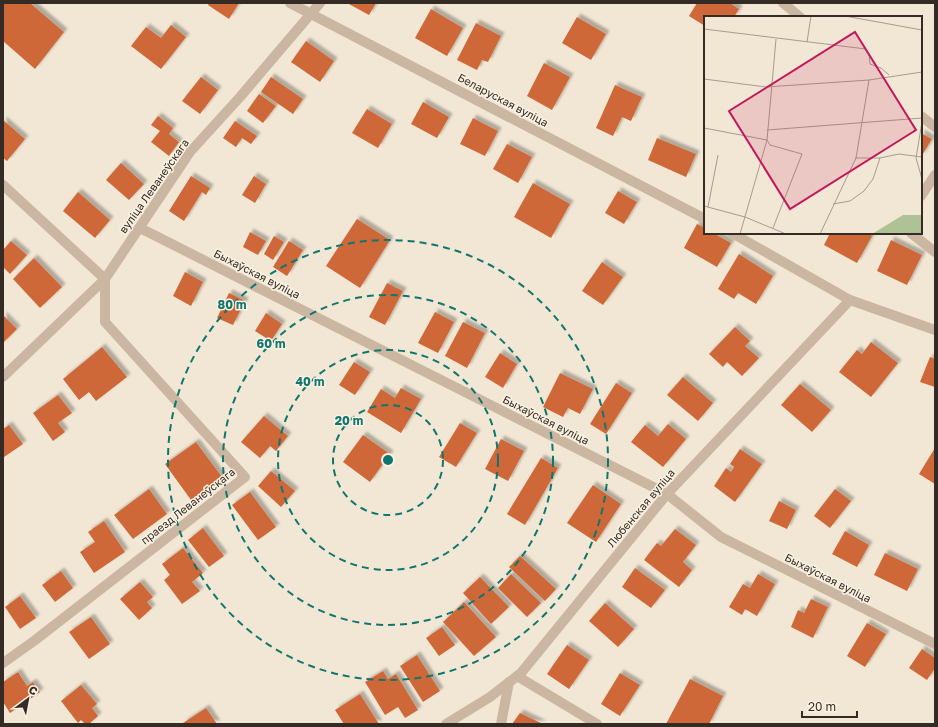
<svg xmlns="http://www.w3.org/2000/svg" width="938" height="727" viewBox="0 0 938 727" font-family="'Golos Text',sans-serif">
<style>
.building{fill:#cf6837;filter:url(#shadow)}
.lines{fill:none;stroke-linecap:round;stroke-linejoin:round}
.minor{stroke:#cbb7a1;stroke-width:10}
.ring{fill:none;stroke:#0f766e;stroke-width:2;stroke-dasharray:7 5}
.labels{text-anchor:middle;stroke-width:3;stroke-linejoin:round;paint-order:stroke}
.street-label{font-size:11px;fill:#342b24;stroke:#faf1e2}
.inset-road{fill:none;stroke:#a69c8e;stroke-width:1}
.view{fill:#c2185b;fill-opacity:0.15;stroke:#c2185b;stroke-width:2}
.inset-edge{fill:none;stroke:#342b24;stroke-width:2}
.centre{fill:#0f766e;stroke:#faf1e2;stroke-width:2}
.ring-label{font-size:12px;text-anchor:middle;font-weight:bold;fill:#0f766e;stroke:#faf1e2;stroke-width:3;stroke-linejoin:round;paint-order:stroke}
</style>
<defs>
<filter id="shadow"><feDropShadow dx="3.5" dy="-3.5" stdDeviation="1" flood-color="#0004"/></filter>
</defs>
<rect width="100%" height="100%" fill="#f2e7d5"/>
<!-- building -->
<g class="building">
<path d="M3,3H30L64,32L35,69L3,41Z"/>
<path d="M209,3H239L229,19L208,5Z"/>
<path d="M347,3H376L369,15Z"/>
<path d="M697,3H730L739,9L734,17H705V26L689,16Z"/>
<path d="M431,9L463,28L447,56L415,38Z"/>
<path d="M577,17L606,34L591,60L562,43Z"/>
<path d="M476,23L501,36L488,62L482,60L477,70L457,60Z"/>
<path d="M171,25L186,37L161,69L131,46L146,27L161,38Z"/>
<path d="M306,41L334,61L320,82L291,62Z"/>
<path d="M544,63L570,77L552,110L527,96Z"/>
<path d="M201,77L218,90L200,114L182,101Z"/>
<path d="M271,77L303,99L293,114L261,92Z"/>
<path d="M615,85L642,97L631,121L622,117L613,136L596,128Z"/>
<path d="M259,94L276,106L263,123L247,111Z"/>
<path d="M423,102L449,117L437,138L411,124Z"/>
<path d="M367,109L392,124L378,148L352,133Z"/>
<path d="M158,116L173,128L169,134L179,142L169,156L151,142L160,131L151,125Z"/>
<path d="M473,118L498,131L485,156L460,144Z"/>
<path d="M3,120L25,139L7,161L3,158Z"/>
<path d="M235,121L257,136L251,144L242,138L236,147L223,138Z"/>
<path d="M921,133L932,139L921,157Z"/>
<path d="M657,138L696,154L686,177L648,160Z"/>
<path d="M507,144L532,157L518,183L493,169Z"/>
<path d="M121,163L144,184L129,200L106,180Z"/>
<path d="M191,176L210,188L206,195L202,192L184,221L169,211Z"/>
<path d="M254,176L266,184L255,203L242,195Z"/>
<path d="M533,183L570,204L551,238L514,217Z"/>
<path d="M618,191L637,202L624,224L605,213Z"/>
<path d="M78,192L110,220L95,238L63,211Z"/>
<path d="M357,219L390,240L360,288L326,266Z"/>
<path d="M697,224L705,228V233H713L731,243L717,267L684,248Z"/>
<path d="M250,232L266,241L258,255L243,247Z"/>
<path d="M830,233H867L872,236L857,263L824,245Z"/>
<path d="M274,236L284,242L273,260L264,254Z"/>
<path d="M891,240L922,255L907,285L877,271Z"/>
<path d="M11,241L27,255L10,274L3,267V250Z"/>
<path d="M289,241L303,250L287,276L273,267Z"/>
<path d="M739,254L773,276L756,304L738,293L734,299L718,289Z"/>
<path d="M34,258L62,287L40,308L13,279Z"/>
<path d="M602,262L623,277L603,305L582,291Z"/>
<path d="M185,272L203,282L191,306L173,296Z"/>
<path d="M387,283L403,291L385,325L369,317Z"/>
<path d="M229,293L245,301L233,325L217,318Z"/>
<path d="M435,312L454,322L438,353L418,343Z"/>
<path d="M266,313L282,324L271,341L255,331Z"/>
<path d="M3,315L17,329L3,343Z"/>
<path d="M463,322L485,333L467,368L445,356Z"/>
<path d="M735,327L750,341L745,346L759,358L742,376L727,362L723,367L709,354Z"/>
<path d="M871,342L898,363L871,397L839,372L857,350L862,354Z"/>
<path d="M102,347L127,377L96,401L89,392L79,400L63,379Z"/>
<path d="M500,353L517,364L503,388L485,377Z"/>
<path d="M930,357L935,359V387L920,382Z"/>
<path d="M354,362L370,372L355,395L339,385Z"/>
<path d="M560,373L593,389L580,414L568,408L563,417L543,407Z"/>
<path d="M683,377L713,403L698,421L667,395Z"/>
<path d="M616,383L632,393L606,434L590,424Z"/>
<path d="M800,384L831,410L812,432L781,405Z"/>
<path d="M401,388L421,399L401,433L367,412L381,389L395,398Z"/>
<path d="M58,395L72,413L58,423L65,432L53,441L33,413Z"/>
<path d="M264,416L288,436L276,451L270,446L260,458L241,442Z"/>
<path d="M460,423L477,433L456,467L439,457Z"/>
<path d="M668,424L686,439L663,467L631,442L645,425L658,436Z"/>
<path d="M9,425L23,444L4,457L3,429Z"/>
<path d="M363,435L390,454L370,482L343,462Z"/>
<path d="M501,439L524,451L508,481L485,469Z"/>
<path d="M196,442L222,477L191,500L165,464Z"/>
<path d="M935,448V484L919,474Z"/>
<path d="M740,449L762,464L735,502L714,486L726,468L731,472L734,467L730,464Z"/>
<path d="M541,458L558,468L525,525L507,514Z"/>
<path d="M271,471L295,491L281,507L258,486Z"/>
<path d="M593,485L621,504L596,542L567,523Z"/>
<path d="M149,489L167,514L133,539L114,515Z"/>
<path d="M835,489L851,501L830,528L814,516Z"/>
<path d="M250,492L276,527L258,540L232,505Z"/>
<path d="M779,501L796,510L787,529L769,521Z"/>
<path d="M104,521L125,552L94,573L80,552L95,542L88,532Z"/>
<path d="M203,528L224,556L209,567L188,540Z"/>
<path d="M675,529L696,545L683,562L692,570L679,587L644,560L657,543L661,546Z"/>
<path d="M845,531L869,545L857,567L832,554Z"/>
<path d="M183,548L203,573L192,582L200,591L182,604L164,580L170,575L162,564Z"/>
<path d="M885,553L918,569L907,591L874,575Z"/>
<path d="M520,556L556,589L545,601L509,567Z"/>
<path d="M635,568L665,590L651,608L622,587Z"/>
<path d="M61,571L73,588L55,602L42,585Z"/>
<path d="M511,574L541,603L527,617L498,588Z"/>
<path d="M758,574L775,584L757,616L745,609L742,615L729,607L743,584L750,588Z"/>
<path d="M480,577L509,607L491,624L463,593Z"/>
<path d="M140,582L153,597L147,602L152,608L139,620L120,599Z"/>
<path d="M20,596L36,618L20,629L5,607Z"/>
<path d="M811,599L828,607L813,638L791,627L798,610L804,613Z"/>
<path d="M464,602L496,637L474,656L443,622Z"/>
<path d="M605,603L634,629L618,647L589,621Z"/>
<path d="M91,617L110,644L89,659L69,632Z"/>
<path d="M867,623L886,634L865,667L847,656Z"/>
<path d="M442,627L455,645L439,656L426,638Z"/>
<path d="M567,645L589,660L569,689L547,674Z"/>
<path d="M922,649L935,658V668L927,680L909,668Z"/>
<path d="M417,655L440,691L423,702L400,666Z"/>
<path d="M383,671L388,679L396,674L418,710L405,718L398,707L385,715L365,682Z"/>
<path d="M18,672L27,686L33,682L40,692L10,713L3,702V682Z"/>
<path d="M620,673L640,685L620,716L601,704Z"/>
<path d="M690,679L723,696L709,724H666Z"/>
<path d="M81,685L97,704L92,708L98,716L89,724H85L81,720L78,723L61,701Z"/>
<path d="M360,694L379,724H344L335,710Z"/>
<path d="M206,708L217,724H184L183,723Z"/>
<path d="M520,713L543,724H512Z"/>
</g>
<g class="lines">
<!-- minor -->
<g class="minor">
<path d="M290,3L705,219"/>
<path d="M783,3L800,17"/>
<path d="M921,116L935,127"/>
<path d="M3,185L105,279V322L245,477L34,641L3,663"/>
<path d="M921,196L935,175"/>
<path d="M140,228L667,494L721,537L935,644"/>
<path d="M732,233L850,300L935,330"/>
<path d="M911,233L935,252"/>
<path d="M3,377L105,279L190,152L240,97L320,3"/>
<path d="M517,676L597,724"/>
<path d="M446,724L490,697L521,673L667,494L850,300"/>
<path d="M501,724L509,682"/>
</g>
</g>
<!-- distance rings -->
<g class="ring">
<circle cx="388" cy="460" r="55"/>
<circle cx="388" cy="460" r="110"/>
<circle cx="388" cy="460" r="165"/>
<circle cx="388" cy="460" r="220"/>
</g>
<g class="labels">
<!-- street labels -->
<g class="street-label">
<text transform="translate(503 100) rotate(28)" y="4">Беларуская вуліца</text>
<text transform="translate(154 186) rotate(-55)" y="4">вуліца Леванеўскага</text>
<text transform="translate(257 274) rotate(27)" y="4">Быхаўская вуліца</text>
<text transform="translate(546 420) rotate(27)" y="4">Быхаўская вуліца</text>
<text transform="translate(188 506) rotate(-38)" y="4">праезд Леванеўскага</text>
<text transform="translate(641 508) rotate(-50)" y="4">Любенская вуліца</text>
<text transform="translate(828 578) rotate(27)" y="4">Быхаўская вуліца</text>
</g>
</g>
<!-- overview -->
<g transform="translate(704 16)">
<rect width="218" height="218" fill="#f2e7d5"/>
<path d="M199,199H218V218H168Z" fill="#afc295"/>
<path class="inset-road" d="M141,0L218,14M0,13L162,33L165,38L166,48L177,52L185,59M103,26L107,0M0,63L62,71L165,64L218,56M218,106L212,142L218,163M0,112L63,124L66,129L98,138L69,212M63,114L218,102M151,142H176L195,138L218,141M129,188L146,185L160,175L169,163L176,142M0,190L41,201L82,218M4,191L14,139M36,218L63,124L72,23M116,218L152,142L165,64"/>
<path class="view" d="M151,16L212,114L86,193L25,95Z"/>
<rect width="218" height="218" class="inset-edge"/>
</g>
<circle cx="388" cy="460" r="6" class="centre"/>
<g class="ring-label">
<text x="232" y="309">80 m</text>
<text x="271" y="348">60 m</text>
<text x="310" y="386">40 m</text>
<text x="349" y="425">20 m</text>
</g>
<!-- border -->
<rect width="938" height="727" fill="none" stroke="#342b24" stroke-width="8"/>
<!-- north arrow -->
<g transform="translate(28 699) rotate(32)" stroke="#faf1e2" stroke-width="3" paint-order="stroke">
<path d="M0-3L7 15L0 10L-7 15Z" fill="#342b24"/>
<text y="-6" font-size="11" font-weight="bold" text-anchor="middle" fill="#342b24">С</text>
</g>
<!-- scale -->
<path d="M802 711v6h55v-6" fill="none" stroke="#342b24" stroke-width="2"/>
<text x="808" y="711" font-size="12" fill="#342b24" stroke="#faf1e2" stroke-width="3" paint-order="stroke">20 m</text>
</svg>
